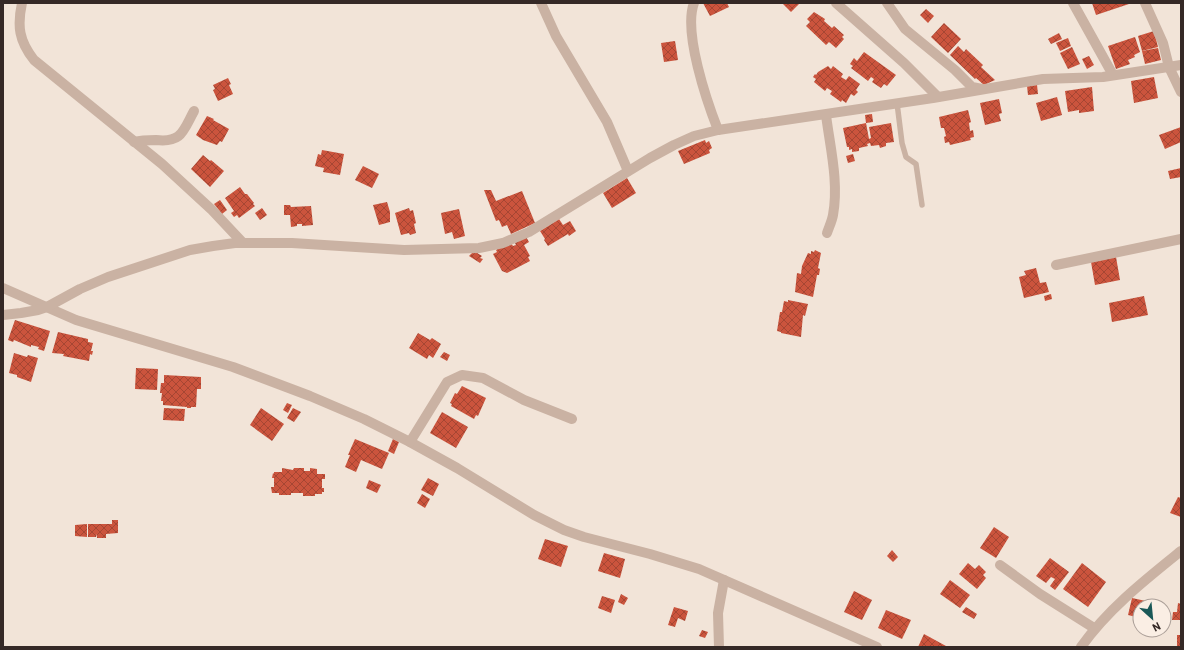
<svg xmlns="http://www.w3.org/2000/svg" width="1184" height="650" viewBox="0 0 1184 650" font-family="Barlow,sans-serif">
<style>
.building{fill:url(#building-cross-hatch)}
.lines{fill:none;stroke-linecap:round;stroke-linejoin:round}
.lane{stroke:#cab2a3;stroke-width:5.5}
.street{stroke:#cab2a3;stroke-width:10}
</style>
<defs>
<pattern id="building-cross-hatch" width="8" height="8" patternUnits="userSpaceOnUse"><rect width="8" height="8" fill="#cb543d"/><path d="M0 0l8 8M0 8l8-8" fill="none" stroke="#a64633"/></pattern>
</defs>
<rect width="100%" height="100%" fill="#f2e4d8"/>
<!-- building -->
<g class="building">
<path d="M703,3H727L729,7L710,16Z"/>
<path d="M782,3H800L791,12Z"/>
<path d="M1092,3H1132L1096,15Z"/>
<path d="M926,9L934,16L928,23L920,15Z"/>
<path d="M814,12L825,19L824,21L832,28L834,26L844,35L842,37L844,39L836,48L829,42L826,45L806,26L810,22L807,19Z"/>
<path d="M944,23L961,39L948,53L931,37Z"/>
<path d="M1154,31L1158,47L1142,51L1138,36Z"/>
<path d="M1059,33L1062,39L1051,44L1048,39Z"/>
<path d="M1135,37L1140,52L1134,55L1135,57L1128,60L1130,64L1116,69L1108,46Z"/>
<path d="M1068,38L1071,46L1060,51L1056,43Z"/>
<path d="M675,41L678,60L664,62L661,43Z"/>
<path d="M958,46L964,52L966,49L983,65L981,67L995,80L984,85L976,78L975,79L950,55Z"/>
<path d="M1072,47L1080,64L1068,69L1060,53Z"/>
<path d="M1158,48L1161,60L1145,64L1142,51Z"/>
<path d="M864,52L896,75L887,86L884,84L881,88L872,82L874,79L871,77L868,81L851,68L853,66L850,64L854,58L857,61Z"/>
<path d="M1089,56L1094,65L1087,69L1082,59Z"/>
<path d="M828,66L831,69L833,66L843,74L841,77L846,80L849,76L860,84L856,90L858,92L854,96L851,94L846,103L842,100L841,102L830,94L832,91L827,88L825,91L814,82L816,79L813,77L815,74L816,75L818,72Z"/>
<path d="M1154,77L1158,98L1134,103L1131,81Z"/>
<path d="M228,78L231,84L229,85L233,94L218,101L213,90L215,89L213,85Z"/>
<path d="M1037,85L1038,94L1028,95L1027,86Z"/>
<path d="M1092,87L1094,111L1079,113V110L1068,112L1065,91Z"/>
<path d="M1057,97L1062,115L1041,121L1036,103Z"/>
<path d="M999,99L1002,113L999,114L1001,121L985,125L980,103Z"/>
<path d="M968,110L971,122L969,123L970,131L973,130L974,137L970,138L971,140L950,145L949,142L945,143L944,137L946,136L944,128H941L939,117Z"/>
<path d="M872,114L873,122L866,123L865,115Z"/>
<path d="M207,116L214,119L213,120L229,129L222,142L220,141L217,145L203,140L196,135Z"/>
<path d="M866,123L869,139L871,138L869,127L891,123L894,142L886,143V146L880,148L879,145L871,146L870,143L867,144L868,146L859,148V151L852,152V149L849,150V147H847L843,128Z"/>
<path d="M1181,127V142L1165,149L1159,135Z"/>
<path d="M705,140L706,143L709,141L712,148L709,150L710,153L684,164L678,151Z"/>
<path d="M322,150L344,154L340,175L323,172L324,168L315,166L318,154L321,155Z"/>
<path d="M853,154L855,161L848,163L846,156Z"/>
<path d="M203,155L210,161L211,160L224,171L210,187L191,169Z"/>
<path d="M363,166L379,174L372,188L355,180Z"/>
<path d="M1181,168V177L1170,179L1168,171Z"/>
<path d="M627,178L636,193L612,208L603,193Z"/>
<path d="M240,187L245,194H247L254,203L253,204L255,206L239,218L237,215L234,217L231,213L234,211L225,198Z"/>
<path d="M484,190H491L496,201L522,191L535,223L511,234L507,225L502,227L499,220L496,221Z"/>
<path d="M220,200L227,210L222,214L214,204Z"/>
<path d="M387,202L390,212V222L379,225L373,205Z"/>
<path d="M284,205H290L291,207L311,206L313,225L302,226V224H297V226L291,227L290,215H284Z"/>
<path d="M262,208L267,215L260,220L255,213Z"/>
<path d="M409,208L410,211L413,210L416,223L414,224L416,233L410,235L409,233L401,235L395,213Z"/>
<path d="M459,209L465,236L454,239L452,232L445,234L441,213Z"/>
<path d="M559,219L563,225L570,221L576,231L569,236L568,234L548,246L544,240L545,239L540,231Z"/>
<path d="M525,235L529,242L524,245L530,256L528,257L530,261L507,273L502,271L493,254L497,252L496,250L510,242L513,246L516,245L514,241Z"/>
<path d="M815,250L821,253L818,268L820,269L819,275H817L813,297L795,292L797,273L801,274L802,266L808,253L811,254V251L814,252Z"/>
<path d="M474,251L482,256L480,258L483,259L480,263L469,256Z"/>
<path d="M1116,257L1120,280L1095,285L1091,262Z"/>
<path d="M1036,268L1040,283L1046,282L1049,292L1024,298L1019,277L1026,275L1024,271Z"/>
<path d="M1051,294L1052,299L1045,301L1044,296Z"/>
<path d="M1144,296L1148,315L1112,322L1109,303Z"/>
<path d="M788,300L808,304L805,316L803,315L801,337L781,333V332L777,331L780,312H782L784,301L788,302Z"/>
<path d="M15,320L50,331L44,351L38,349L39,347L31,345V347L14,340L13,342L8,340Z"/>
<path d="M58,332L88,339V342L93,343L91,351H93L92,355L90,354L89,361L63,356L64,354L52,353Z"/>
<path d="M418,333L430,340L432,338L441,344L433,358L429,355L427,359L409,348Z"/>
<path d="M444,352L450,355L447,361L440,357Z"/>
<path d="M14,353L27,357L28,355L38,358L31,382L17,377V375L9,373Z"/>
<path d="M136,368L158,369L157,390L135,389Z"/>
<path d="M164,375L201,377V389H197L196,407H191V408H187V407L163,405V401H161L162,393H160L161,383H164Z"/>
<path d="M462,386L486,398L478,416L476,415L474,419L451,406L452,404L450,403L455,393L457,394Z"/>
<path d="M287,403L292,405L288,413L283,410Z"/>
<path d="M164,408L185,409L184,421L163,420Z"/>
<path d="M261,408L284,424L272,441L250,425Z"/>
<path d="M293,408L301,412L294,422L287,418Z"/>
<path d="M442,412L468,427L456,448L430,433Z"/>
<path d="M355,439L389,453L382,469L361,460L356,472L345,467L350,455H348Z"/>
<path d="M393,439L399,442L394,454L388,451Z"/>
<path d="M282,468L293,470L294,468H304V471H310V468L317,469V474H325V479H322V488H324V492H322V494H315V496H303V493H291V495H279V493H272L271,487H274V478H272L273,473L274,474V472H282Z"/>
<path d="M428,478L439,484L433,496L421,490Z"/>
<path d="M369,480L381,485L377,493L366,488Z"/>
<path d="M422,494L430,499L425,508L417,503Z"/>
<path d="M1178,497L1181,498V517L1170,513Z"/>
<path d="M112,520H118V533L106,534V538H97V534L96,537H88V524H112Z"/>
<path d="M87,524V537L75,536V525Z"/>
<path d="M994,527L1009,537L996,558L980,548Z"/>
<path d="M545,539L568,546L561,567L538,559Z"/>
<path d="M892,550L898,557L893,562L887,556Z"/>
<path d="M604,553L625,559L620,578L598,571Z"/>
<path d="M1050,558L1069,572L1055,590L1050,586L1055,579L1051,577L1046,583L1036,576Z"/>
<path d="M968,563L975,569L979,565L986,572L983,575L986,578L977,589L959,574Z"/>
<path d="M1082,563L1106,582L1088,607L1063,589Z"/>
<path d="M950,580L970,595L960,608L940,594Z"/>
<path d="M854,591L872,600L862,620L844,612Z"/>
<path d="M621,594L628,598L624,605L618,602Z"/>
<path d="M602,596L615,600L611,613L598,608Z"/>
<path d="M1132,598L1155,603L1154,606H1140V618L1128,615Z"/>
<path d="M1178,603L1181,604V620H1172L1173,612H1177Z"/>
<path d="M674,607L688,611L685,621L678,618L675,627L668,625Z"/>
<path d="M966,607L977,614L974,619L962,612Z"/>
<path d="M886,610L911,620L902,639L878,628Z"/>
<path d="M702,630L708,632L705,638L699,636Z"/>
<path d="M924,634L946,646L945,647H918Z"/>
<rect x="1177" y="635" width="4" height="12"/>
</g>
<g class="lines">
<!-- lane -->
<path class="lane" d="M897,103L902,143L906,157L916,164L922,205"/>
<!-- street -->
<g class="street">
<path d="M22,3C17,26 19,41 34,60L162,164L212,210L243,243"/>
<path d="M541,3L556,36L607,122L628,171"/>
<path d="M694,3C683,32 707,102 718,130"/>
<path d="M836,3L904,63L938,97"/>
<path d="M887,3L905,29L955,70L972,87L982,89"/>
<path d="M1073,3L1113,75"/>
<path d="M1145,3L1163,43L1169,67L1181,92"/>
<path d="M826,115C830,147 839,182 833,215C832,221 829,227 827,233"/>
<path d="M134,142C142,140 148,140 156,140C182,143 183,131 194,111"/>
<path d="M1056,265L1181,239"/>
<path d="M3,288L76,320L233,367L310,396L364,419L410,442L457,468L534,515L564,530L584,537L650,554L699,569L877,647"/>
<path d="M3,315L21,313L38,310L47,307L80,289L108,277L190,250L213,246L235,243H292L404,250L479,248L503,243L529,232L650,158L674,145L694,136L718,130L933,98L1043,79L1103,77L1181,65"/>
<path d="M410,442L447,382L462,375L483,378L524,400L572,419"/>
<path d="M1000,565L1040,594L1094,628"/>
<path d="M719,647L718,613L724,580"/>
<path d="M1081,647C1108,609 1145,580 1181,551"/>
</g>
</g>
<!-- border -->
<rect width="1184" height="650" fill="none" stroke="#352926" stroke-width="8"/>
<!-- north arrow -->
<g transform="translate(1152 618) rotate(153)"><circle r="19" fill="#faeee4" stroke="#ab9f98"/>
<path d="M0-3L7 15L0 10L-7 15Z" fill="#1a5857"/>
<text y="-6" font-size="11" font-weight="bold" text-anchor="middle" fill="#352926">N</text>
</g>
</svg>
